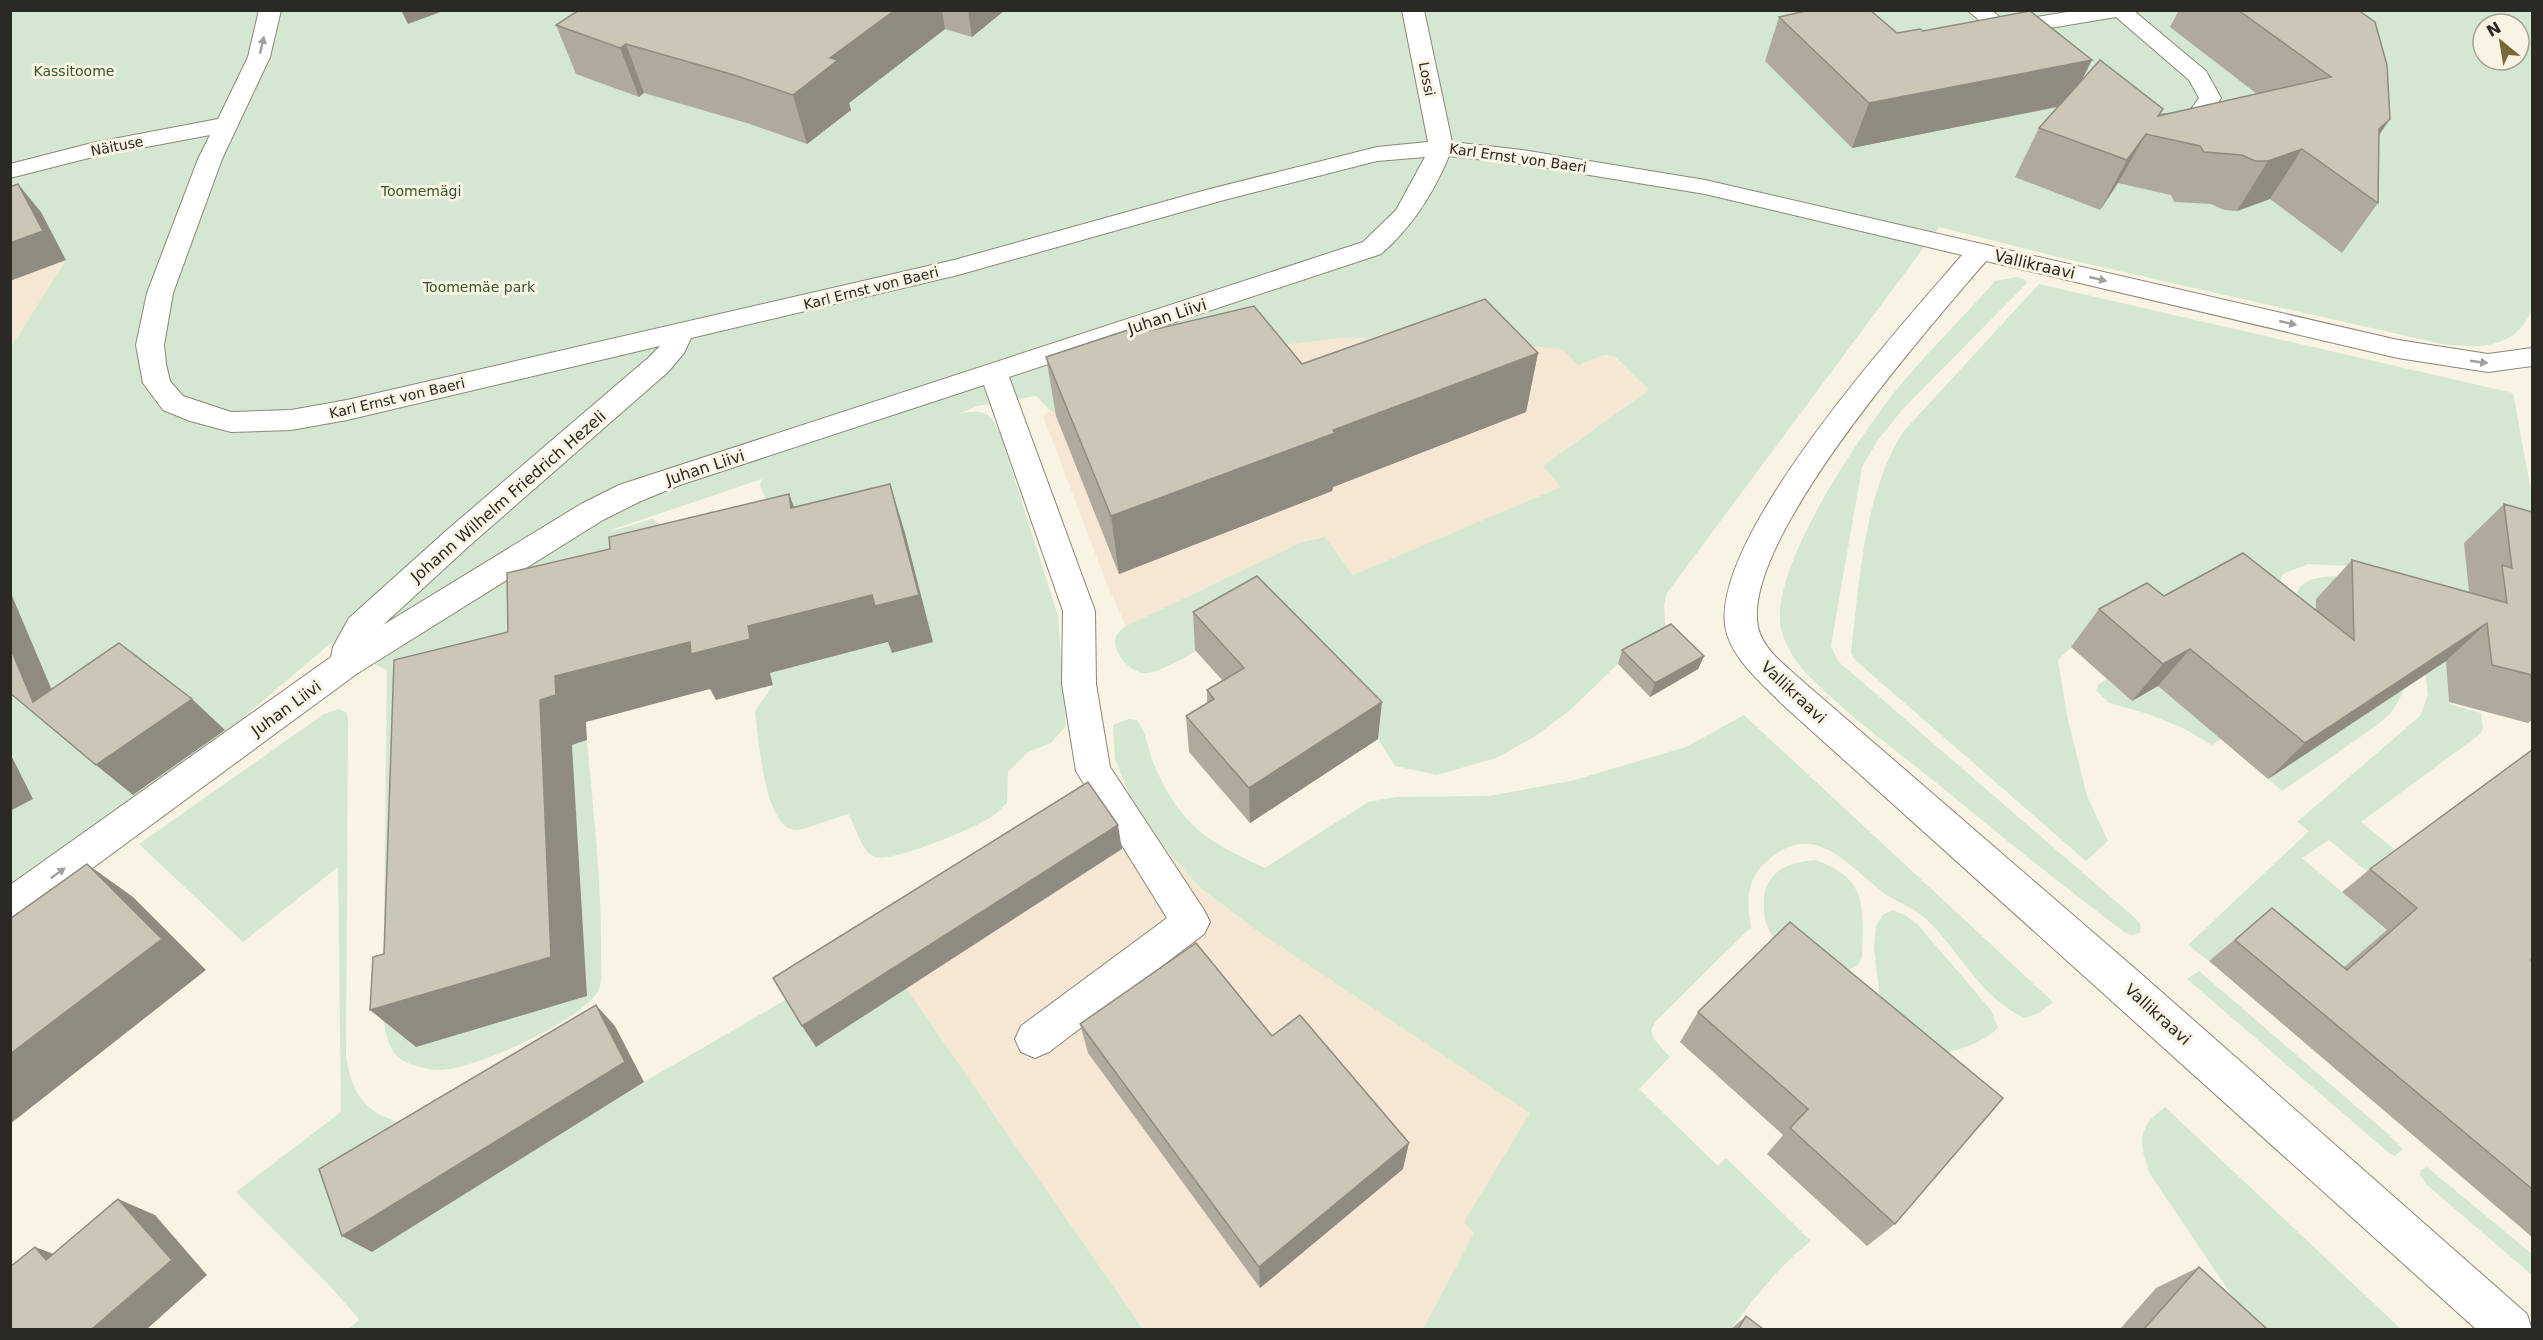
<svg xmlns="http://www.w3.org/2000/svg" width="2543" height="1340" viewBox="0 0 2543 1340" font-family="'DejaVu Sans',sans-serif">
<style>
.education{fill:#f6e7d4}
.green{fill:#d4e8d1;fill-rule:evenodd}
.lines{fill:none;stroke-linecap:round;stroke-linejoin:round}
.minor-casing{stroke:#8b8677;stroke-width:2}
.minor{fill:#fff;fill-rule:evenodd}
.wall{fill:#afaa9d}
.shaded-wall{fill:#8f8b80}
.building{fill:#ccc6b7;stroke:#8f8b80;stroke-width:1.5}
.oneway{fill:#a09f9c}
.labels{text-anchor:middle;stroke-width:6;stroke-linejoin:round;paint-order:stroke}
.far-park-label{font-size:14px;fill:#345530;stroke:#f9f3e3}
.far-street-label{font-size:14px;fill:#2b2923;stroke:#f9f3e3}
.street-label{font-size:16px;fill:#2b2923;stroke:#f9f3e3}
</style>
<rect width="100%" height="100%" fill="#f9f3e3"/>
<!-- education -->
<g class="education">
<path d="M11,199L66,260L11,347Z"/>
<path d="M1423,330L1610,353L1649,390L1543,466L1562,487L1353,575L1325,537L1302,542L1126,626L1108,587L1043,416L1055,405L1293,336Z"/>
<path d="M1162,845L1198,886L1256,930L1530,1113L1465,1222L1475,1233L1423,1329H1143L906,988L1125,847Z"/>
</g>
<!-- green -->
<g class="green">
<path d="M10,11H2532V310C2514,350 2480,348 2442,344L2066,259L1939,227L1667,593L1664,605L1666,637L1618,664L1568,712L1534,737L1496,758L1437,775L1395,766L1378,739L1258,614C1233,628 1173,669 1148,673C1133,675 1114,655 1115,640C1116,634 1121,630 1126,626L1302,542L1325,537L1353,575L1561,487L1543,466L1649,390L1614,356L1604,355L1578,365L1562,349L1421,336L1411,331L1385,332L1372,338H1339L1266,347L1090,404L1052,412L1036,396L978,406L958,414C986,408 992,413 1002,439L1058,616L1066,726L1051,743L1028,752L1008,772L1007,803C1002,807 998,813 993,816C977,827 893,863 875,857C861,852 856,826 848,814C837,817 801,831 795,830C764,828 758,735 755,711L773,685L770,673L889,642H933L784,549L760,485L762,479L614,529L609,532L652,519L660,524L662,531L417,1046L587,995L572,745L587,740C593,811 602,883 601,953C601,964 603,979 599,989C587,1019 468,1073 436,1070C426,1069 405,1064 398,1057C387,1047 385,1029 383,1015L387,670L331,643L227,731L136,798L11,884V347L66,260L11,224ZM2483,24H2519V60H2483Z"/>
<path d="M2017,277L2026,280L2027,283L1902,410L1878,440L1862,467L1831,646L1838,661L2135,918L2141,925L2140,933L2131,935L2124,932C2057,882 1993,829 1929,777C1890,746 1849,716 1814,681C1799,667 1785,648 1781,628C1770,574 1844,461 1876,417C1910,368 1956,326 1995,281Z"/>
<path d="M2039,284L2513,393L2532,496V562L2466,544L2471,606L2447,672L2449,704L2481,713L2483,729L2479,735L2361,822L2526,957L2514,994L2329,840L2302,858L2532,1054L2245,930L2209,961L2188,945L2309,831L2297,822L2420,716L2428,695L2424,666L2365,567L2308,564L2283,574L2275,591L2118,621L2071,647L2058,660L2067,716L2087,796L2108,841L2086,861L1854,659L1851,653C1859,582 1864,494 1903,432Z"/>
<path d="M2341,576L2408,677L2401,696L2391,713L2376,726L2282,791L2268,779L2373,709L2316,636L2296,595C2303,576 2323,577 2341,576Z"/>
<path d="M2107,679L2132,701L2158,686L2221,739L2212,745L2185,729L2148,714L2109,703L2096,690L2099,684Z"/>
<path d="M339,709L347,713L348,722L346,1057C350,1078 355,1098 374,1111C382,1117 392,1118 399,1125L372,1251L644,1082L787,999L906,988L1143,1329H349L359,1319L329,1285L236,1192L341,1112L338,867L243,942L139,844L324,714Z"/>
<path d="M1744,715L2053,1002L2039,1013L2025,1018C1982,1000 1959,950 1926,919C1913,906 1894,902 1880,890C1841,858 1809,817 1761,867C1746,883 1747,906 1751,927L1656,1021L1651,1030L1654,1039L1670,1057L1639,1089L1718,1166L1726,1158L1811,1241C1779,1266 1755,1297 1731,1329H1423L1474,1233L1464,1222L1530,1113L1256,930L1198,886L1162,845L1130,796L1115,759L1113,725L1129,719L1137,720C1147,732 1148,752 1155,767C1181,826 1208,842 1265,868L1368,802L1396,797L1489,796L1571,781L1686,747Z"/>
<path d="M1816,860C1869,880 1863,907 1862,957L1858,965L1843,973C1828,965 1783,946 1773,936C1767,929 1764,919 1764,910C1761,874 1784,862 1816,860Z"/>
<path d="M1892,910L1905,915L1918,925L1991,1010L1998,1028C1978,1047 1950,1052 1924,1057L1880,999L1874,948L1876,926L1883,915Z"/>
<path d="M2199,971L2386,1132L2403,1149L2395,1156L2389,1153L2187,979Z"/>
<path d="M2165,1107L2401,1329H2261L2243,1312L2150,1174C2139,1143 2136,1128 2165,1107Z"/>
<path d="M2427,1167L2532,1254V1275L2427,1185L2420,1175L2421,1170Z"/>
</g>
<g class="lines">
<!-- minor casing -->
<g class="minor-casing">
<g id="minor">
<path d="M259,10H281L270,57L222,159L173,293L164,345L166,364L170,381L183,396L231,412L291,410L347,400L954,260L1206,190L1377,147L1428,142L1402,10H1424L1452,142L1522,150L1705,180L2398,340L2488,354L2532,348V366L2488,372L2398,358L1986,261C1930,327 1740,541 1758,627C1763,651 1790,669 1807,685L2139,972L2527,1314L2532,1330H2477L1783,705C1762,683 1729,657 1725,625C1714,532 1901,326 1962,255L1705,194L1522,164L1449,156C1433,194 1412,227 1381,254L1009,377L1095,611L1096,684L1110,767L1204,910L1210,922L1204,934L1049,1052L1035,1058L1021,1052L1015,1039L1021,1026L1167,918L1076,771L1062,684L1063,611L984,385L680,485L641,501L603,520L358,673L23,919L10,924V885L331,657L333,647L349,618L447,530L648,358L660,346L347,420L291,430L231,432L190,421L163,410L143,383L136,345L147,293L198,159L210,135L93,157L10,178V164L92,143L218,119L248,57ZM1425,157L1396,210L1363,242L619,485L581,504L383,625L469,546L668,372L684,353L691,338L958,275L1224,200L1377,161Z"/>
<path d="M1967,10H1991L2006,22L2079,10H2133L2206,71L2221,98L2205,122L2174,129L2158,125L2154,120L2158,115L2189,112L2199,98L2189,80L2116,17L2020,33L2035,46L2032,51L2024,53L2016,51Z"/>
</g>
</g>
<!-- minor -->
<use href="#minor" class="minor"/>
</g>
<!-- wall -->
<g class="wall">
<path d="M579,10H1005L972,37L945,29L849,103L851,110L807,144L750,124L644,93L639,97L576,74L556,25Z"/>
<path d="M2179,10H2358L2379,136L2378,203L2342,253L2270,199L2237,211L2224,210L2211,204L2174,202L2171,195L2118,183L2100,210L2015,177L2039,128L2058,107L1852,148L1765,61L1779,17L1897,33L1923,31L2082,80L2163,109L2159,116L2257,94L2170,27Z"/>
<path d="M1144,332L1302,364L1538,353L1526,412L1333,487L1332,491L1119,574L1056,416L1046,357Z"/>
<path d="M2504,504L2532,512V720L2528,723L2449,702L2446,661L2268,779L2158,686L2132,701L2071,647L2099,609L2164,596L2316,610V599L2352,560L2469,592L2464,543Z"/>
<path d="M1193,612L1378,739L1250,823L1189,752L1186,716L1207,703V690L1223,681L1195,650Z"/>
<path d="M1622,650L1704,656L1698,669L1650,697L1618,664Z"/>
<path d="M2370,869L2532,961V1237L2209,961L2272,908L2344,967L2387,930L2342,892Z"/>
<path d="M1790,922L1895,1224L1867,1246L1767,1154L1783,1135L1680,1042L1698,1012Z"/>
<path d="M1080,1024L1403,1169L1260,1288L1088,1053Z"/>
<path d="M2199,1267L2267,1329H2120L2156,1288Z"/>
<path d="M1746,1316L1763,1329H1731Z"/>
</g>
<!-- shaded-wall -->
<g class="shaded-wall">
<path d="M401,10H446L408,24Z"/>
<path d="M895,10H942L945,29L849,103L851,110L807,144L793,95L830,58Z"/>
<path d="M968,10H1005L972,37Z"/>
<path d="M626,44L644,93L639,97L620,48Z"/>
<path d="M2092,60L2070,104L1852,148L1869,103Z"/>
<path d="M2390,119L2356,169L2379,129Z"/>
<path d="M2146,134L2118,183L2100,210L2127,160Z"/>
<path d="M2302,149L2270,199L2237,211L2268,161Z"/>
<path d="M18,184L41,212L66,260L10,281V243Z"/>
<path d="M1538,353L1526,412L1333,487L1332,491L1119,574L1111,516L1333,430Z"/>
<path d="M890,484L905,533L933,642L892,653L888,642L770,673L773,685L716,700L710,689L586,722L587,740L572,745L587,996L416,1047L370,1010L540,700L555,676L748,626Z"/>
<path d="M789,494L808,543L791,508Z"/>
<path d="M10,591L70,733L33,702L10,647Z"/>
<path d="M2487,623L2446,661L2268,779L2305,743Z"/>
<path d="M2190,649L2158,686L2132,701L2163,664Z"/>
<path d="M1704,656L1698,669L1650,697L1655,683Z"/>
<path d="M192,699L225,730L133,795L96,765Z"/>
<path d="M1382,702L1378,739L1250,823L1249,788Z"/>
<path d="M10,753L33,799L10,811Z"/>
<path d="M1118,825L1122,849L816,1047L802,1026Z"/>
<path d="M87,864L133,897L206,970L10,1124V1054Z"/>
<path d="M596,1005L615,1026L644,1082L372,1252L342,1236Z"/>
<path d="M1409,1143L1403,1169L1260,1288L1259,1267Z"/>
<path d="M118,1199L155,1215L207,1275L147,1329H92Z"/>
<path d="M35,1247L75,1262L46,1260Z"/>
</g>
<!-- building -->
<g class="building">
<path d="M579,10H895L830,58L838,60L793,95L734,75L626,44L620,48L556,25Z"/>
<path d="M1810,10H1870L1897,33L1920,29L1923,31L2030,11L2092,60L1869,103L1779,17Z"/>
<path d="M2238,10H2358L2375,22L2387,65L2390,119L2379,129L2378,203L2302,149L2268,161H2255L2242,155L2204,152L2200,146L2146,134L2127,160L2039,128L2100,60L2163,109L2158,116L2331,77Z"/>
<path d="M18,184L43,231L10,243V187Z"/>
<path d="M1485,299L1538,353L1333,430L1335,433L1111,516L1046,357L1140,326L1144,332L1254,306L1302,364Z"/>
<path d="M890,484L919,595L875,606L872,595L748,626L750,639L691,654L690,642L555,676L556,695L540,700L551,957L370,1010L373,957L384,954L394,660L508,632L507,573L610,549L609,537L789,494L791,508Z"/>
<path d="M2504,504L2532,512V675L2492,665L2487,623L2305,743L2190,649L2163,664L2099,609L2147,583L2164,596L2243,553L2354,640L2352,560L2507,603L2502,565L2512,568Z"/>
<path d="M1257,576L1382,702L1249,788L1186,716L1214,699L1207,690L1244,668L1193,612Z"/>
<path d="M1671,624L1704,656L1655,683L1622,650Z"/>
<path d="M119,643L192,699L96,765L10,693V647L33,702Z"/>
<path d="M2532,750V959L2531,960L2532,961V1189L2235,940L2272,908L2347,970L2417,908L2370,869Z"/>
<path d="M1088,782L1118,825L802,1026L773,978Z"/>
<path d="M87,864L162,939L10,1054V919Z"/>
<path d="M1790,922L2003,1098L1895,1224L1790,1128L1808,1109L1698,1012Z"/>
<path d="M1196,943L1272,1036L1300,1015L1409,1143L1259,1267L1080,1024Z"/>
<path d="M596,1005L625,1062L342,1236L319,1169Z"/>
<path d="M118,1199L172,1260L92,1329H10V1267L35,1247L46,1260Z"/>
<path d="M2199,1267L2267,1329H2144Z"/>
<path d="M1746,1316L1763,1329H1738Z"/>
</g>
<!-- one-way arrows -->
<defs><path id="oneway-solid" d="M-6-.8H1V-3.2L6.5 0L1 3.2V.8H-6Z" transform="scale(1.5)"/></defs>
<g class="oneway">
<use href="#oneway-solid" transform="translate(262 45) rotate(-77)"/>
<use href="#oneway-solid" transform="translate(2098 279) rotate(13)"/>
<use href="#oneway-solid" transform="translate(2288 323) rotate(13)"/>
<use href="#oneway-solid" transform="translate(2479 362) rotate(8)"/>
<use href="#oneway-solid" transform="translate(58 873) rotate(-36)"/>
</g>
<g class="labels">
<!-- far-park labels -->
<g class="far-park-label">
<text x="74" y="76">Kassitoome</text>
<text x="421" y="196">Toomemägi</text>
<text x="479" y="292">Toomemäe park</text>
</g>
<!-- far-street labels -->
<g class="far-street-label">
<text transform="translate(1427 79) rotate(79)" y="5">Lossi</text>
<text transform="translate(117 146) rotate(-11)" y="5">Näituse</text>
<text transform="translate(1518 158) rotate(8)" y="5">Karl Ernst von Baeri</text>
<text transform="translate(871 288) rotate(-14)" y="5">Karl Ernst von Baeri</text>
<text transform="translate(397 398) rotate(-13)" y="5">Karl Ernst von Baeri</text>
</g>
<!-- street labels -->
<g class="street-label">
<text transform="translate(2035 264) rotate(13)" y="6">Vallikraavi</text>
<text transform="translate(1167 316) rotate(-18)" y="6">Juhan Liivi</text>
<text transform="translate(705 467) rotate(-18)" y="6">Juhan Liivi</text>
<text transform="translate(508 496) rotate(-41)" y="6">Johann Wilhelm Friedrich Hezeli</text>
<text transform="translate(1794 692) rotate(43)" y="6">Vallikraavi</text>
<text transform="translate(286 708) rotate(-36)" y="6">Juhan Liivi</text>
<text transform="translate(2158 1014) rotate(42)" y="6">Vallikraavi</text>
</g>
</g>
<!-- border -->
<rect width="2543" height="1340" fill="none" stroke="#2b2923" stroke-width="24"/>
<!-- north arrow -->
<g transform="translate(2501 42) rotate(330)"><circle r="28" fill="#f9f3e3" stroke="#a7a296" stroke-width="1.5"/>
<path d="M0-4.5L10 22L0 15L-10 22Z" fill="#756936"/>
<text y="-9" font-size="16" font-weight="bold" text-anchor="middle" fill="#2b2923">N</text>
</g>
</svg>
